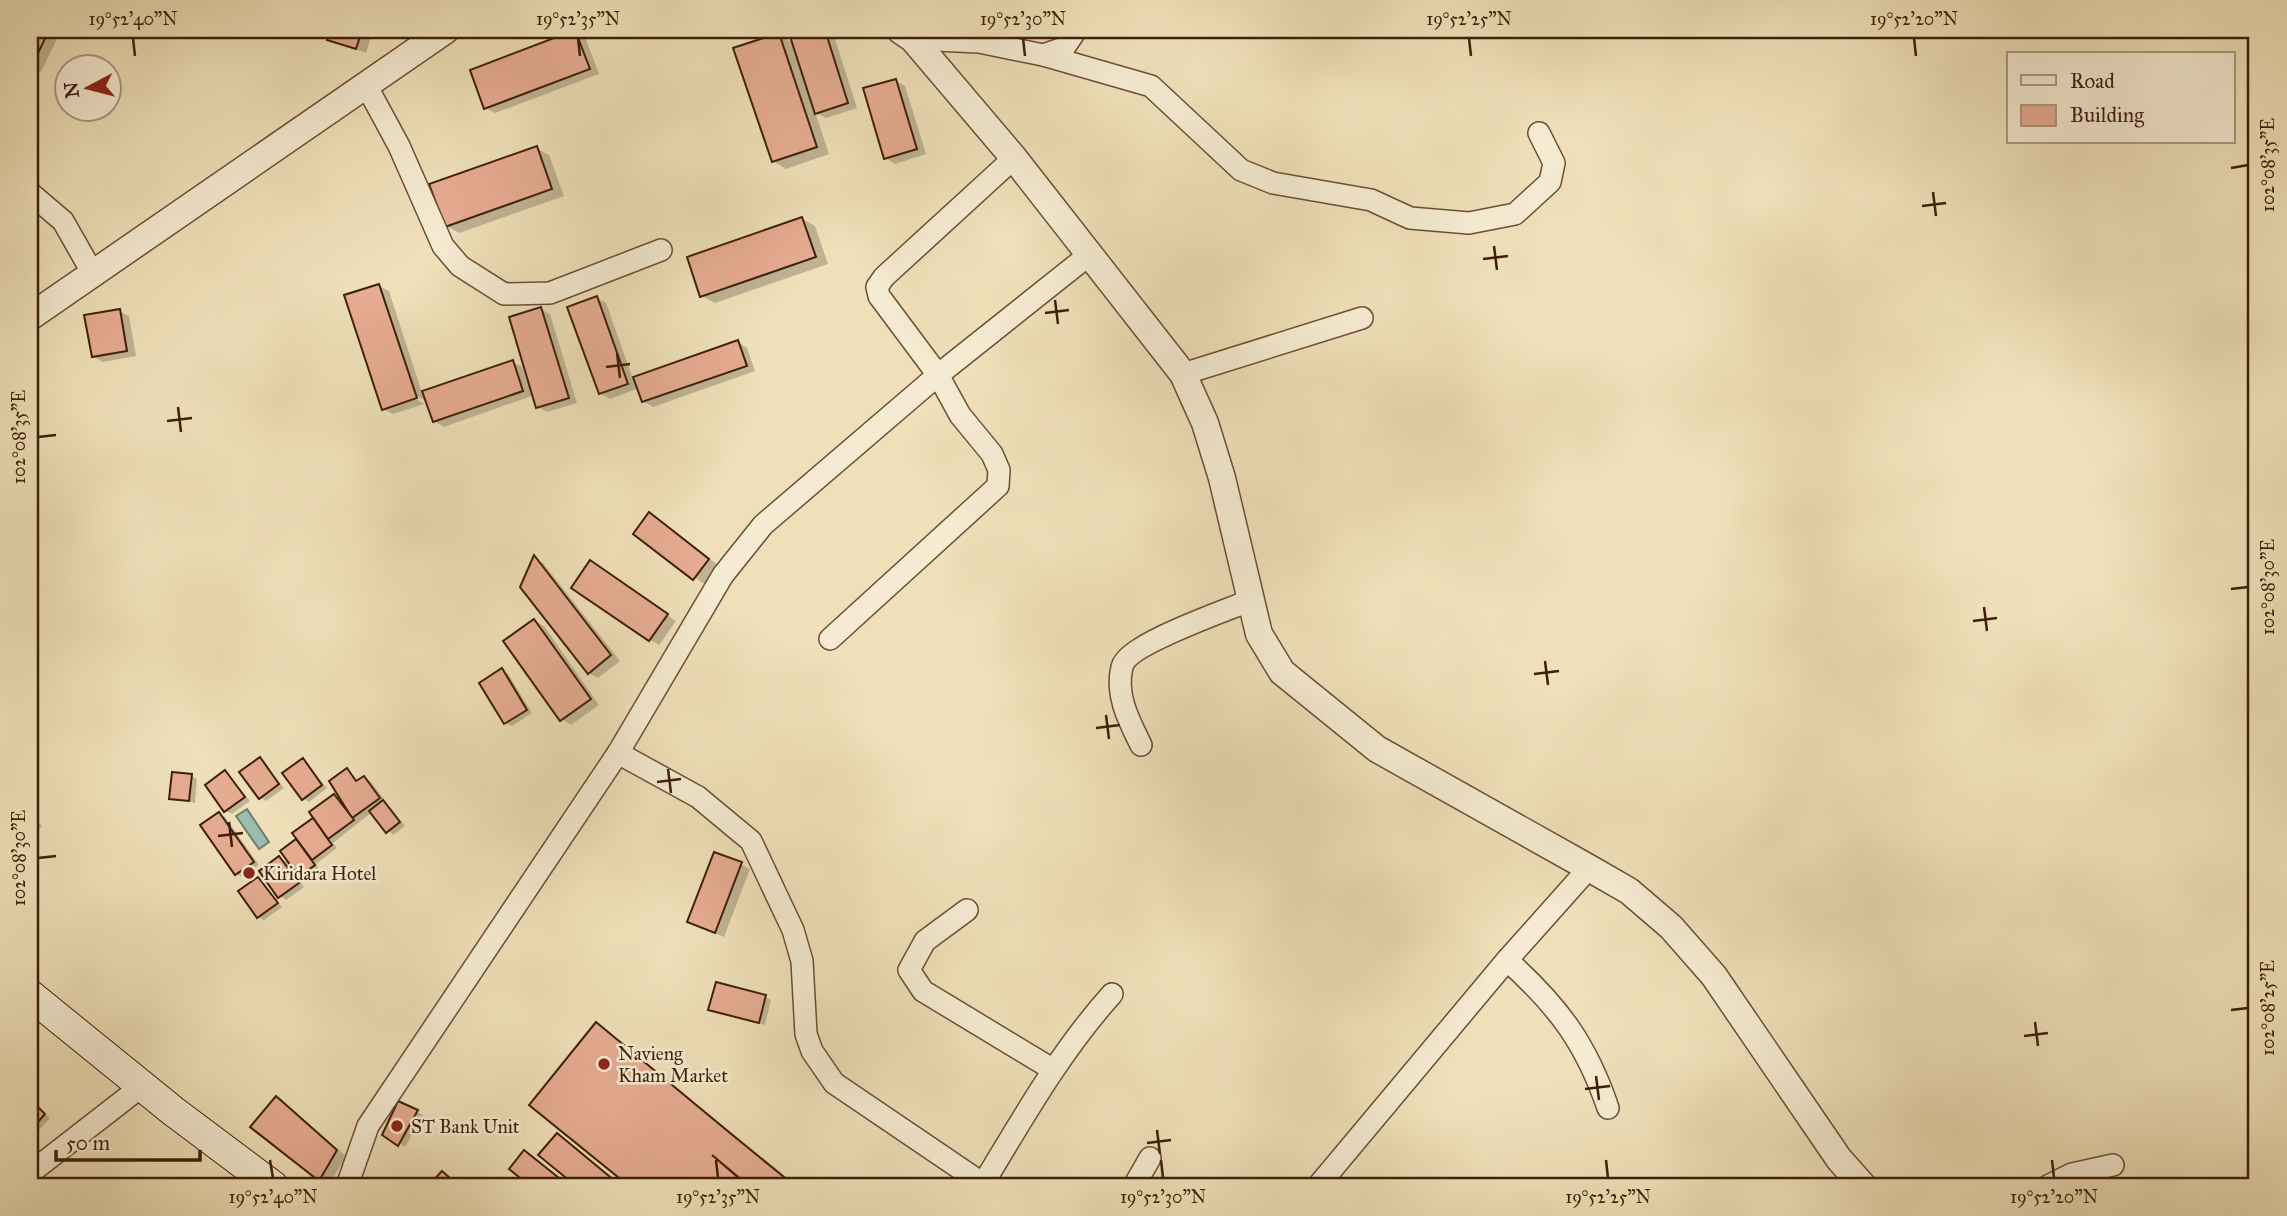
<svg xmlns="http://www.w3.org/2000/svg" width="2287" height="1216" viewBox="0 0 2287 1216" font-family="'IM FELL Great Primer',serif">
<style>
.water{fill:#9abdb0;stroke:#757d6e;stroke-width:2}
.shadow{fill:#0003}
.building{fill:#e6ac92;stroke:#3e1e0a;stroke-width:2}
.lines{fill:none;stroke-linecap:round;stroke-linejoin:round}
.minor-casing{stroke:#6a4e36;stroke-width:24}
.tertiary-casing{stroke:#6a4e36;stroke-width:29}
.secondary-casing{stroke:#3e1e0a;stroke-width:32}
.minor{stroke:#f5ebd2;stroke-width:21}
.tertiary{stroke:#f5ebd2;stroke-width:26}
.secondary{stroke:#f5ebd2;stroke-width:30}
.ticks{fill:none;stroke:#3e1e0a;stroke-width:2.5}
.poi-dot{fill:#8f2418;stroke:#f5ebd2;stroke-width:2.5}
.labels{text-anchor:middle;stroke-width:5;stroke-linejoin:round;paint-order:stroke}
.poi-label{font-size:19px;fill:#3e1e0a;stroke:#f5ebd2;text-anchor:start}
.neatline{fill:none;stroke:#3e1e0a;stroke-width:2.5}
.ticks-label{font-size:18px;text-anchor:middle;fill:#3e1e0a}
</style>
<rect width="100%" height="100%" fill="#efe0b9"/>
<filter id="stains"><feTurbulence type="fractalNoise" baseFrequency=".00286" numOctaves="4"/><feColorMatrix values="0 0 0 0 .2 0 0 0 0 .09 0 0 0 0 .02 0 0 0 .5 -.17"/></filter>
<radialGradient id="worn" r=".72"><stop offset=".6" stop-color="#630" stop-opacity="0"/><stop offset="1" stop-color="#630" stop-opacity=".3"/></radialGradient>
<!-- water -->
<path class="water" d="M247,809L269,842L259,849L236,816Z"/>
<!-- shadow -->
<g class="shadow">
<path d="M30,30H61L41,72L30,67Z"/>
<path d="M332,30H373L366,53L329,39Z"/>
<path d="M790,30H832L857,108L826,118L815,112L829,154L786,169L773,161L779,35L794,44Z"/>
<path d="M575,31L585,37L599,74L495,113L486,108Z"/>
<path d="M896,81L905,86L926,154L895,164L886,158Z"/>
<path d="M536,148L549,155L564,196L459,233L446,226Z"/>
<path d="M802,219L815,226L828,264L715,303L702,296Z"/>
<path d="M379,286L389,291L422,393L512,362L522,367L527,382L530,381L541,309L550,314L577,403L547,412L538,407L534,395L444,427L434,421L428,402L410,392L409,395L424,404L393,414L383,409Z"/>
<path d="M597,298L606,303L633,379L738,342L747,348L755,371L653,407L643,401L639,388L610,399L600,393Z"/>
<path d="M119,311L129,316L136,356L103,362L93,356Z"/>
<path d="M650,514L718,565L704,584L635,533Z"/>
<path d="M534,558L543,563L620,661L598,678L589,673Z"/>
<path d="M600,568L676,621L659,645L650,640Z"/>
<path d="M534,621L544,626L599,705L571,725L562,719Z"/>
<path d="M502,670L508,674L532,713L512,726L506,723Z"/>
<path d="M260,759L284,788L266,801L260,797Z"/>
<path d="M303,760L327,788L309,802L303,798Z"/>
<path d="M347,770L359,782L364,778L370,781L405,826L393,835L372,812L333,843L337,848L316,864L319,869L306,879L282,852L299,839L294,833L316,818L312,812L340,793Z"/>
<path d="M225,772L250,801L232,814L226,811Z"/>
<path d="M191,776L197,779L195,803L171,798Z"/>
<path d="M30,814L42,826L30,839Z"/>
<path d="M219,814L225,817L259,865L242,877L237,874Z"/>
<path d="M280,858L287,862L304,887L286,900L280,896Z"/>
<path d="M741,864L750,869L724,937L699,926Z"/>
<path d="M258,879L282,907L264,920L258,917Z"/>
<path d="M765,997L771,1000L765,1025L710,1009Z"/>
<path d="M596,1024L609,1032L797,1186H631L531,1105Z"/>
<path d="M276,1098L346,1156L329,1185L252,1126Z"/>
<path d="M30,1101L50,1118L30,1140Z"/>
<path d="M417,1112L423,1115L405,1147L384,1134Z"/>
<path d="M557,1135L567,1140L622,1186H579L541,1155Z"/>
</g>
<!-- building -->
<g class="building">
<path d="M30,30H49L31,68H30Z"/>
<path d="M330,30H362L356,49L327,40Z"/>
<path d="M575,30L590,69L484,109L470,70Z"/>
<path d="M788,30H825L848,103L815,114Z"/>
<path d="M779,33L817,147L772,162L733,48Z"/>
<path d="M896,79L917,149L884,159L863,88Z"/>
<path d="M537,146L552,189L445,227L429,184Z"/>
<path d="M802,217L816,257L700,297L687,257Z"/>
<path d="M379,284L417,398L382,410L344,295Z"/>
<path d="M597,296L628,384L599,394L567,307Z"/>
<path d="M541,307L569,398L536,408L509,317Z"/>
<path d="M120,309L127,351L92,357L84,315Z"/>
<path d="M738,340L747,366L642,402L633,377Z"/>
<path d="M513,360L523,391L433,422L422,391Z"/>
<path d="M649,512L709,559L693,580L633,534Z"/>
<path d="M534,555L611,655L588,674L520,587Z"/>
<path d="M590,560L668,614L649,641L571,588Z"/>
<path d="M534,619L591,699L560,721L503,641Z"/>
<path d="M502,668L527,710L504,724L479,683Z"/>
<path d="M260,757L279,784L259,799L239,772Z"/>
<path d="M303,758L322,785L302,800L282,773Z"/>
<path d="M347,768L356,781L364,776L380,798L352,818L329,781Z"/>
<path d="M225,770L245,797L224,812L205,785Z"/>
<path d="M172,772L192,774L189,801L169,799Z"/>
<path d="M334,794L354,820L328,839L309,812Z"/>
<path d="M383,800L400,822L386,833L369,811Z"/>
<path d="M219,812L254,862L235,875L200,825Z"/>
<path d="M313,818L332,845L312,860L292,833Z"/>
<path d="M296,839L315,865L299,877L280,851Z"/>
<path d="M714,852L742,862L715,933L687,922Z"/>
<path d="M279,856L299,883L278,898L259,871Z"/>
<path d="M258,877L278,903L257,918L238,891Z"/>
<path d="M716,982L766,995L759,1023L708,1010Z"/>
<path d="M596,1022L730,1133L795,1186H749L712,1155L748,1186H699L691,1180L686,1186H629L529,1105Z"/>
<path d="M276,1096L337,1150L319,1181L250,1127Z"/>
<path d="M30,1099L45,1114L30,1131Z"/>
<path d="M398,1101L418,1110L398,1146L382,1135Z"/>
<path d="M557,1133L621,1186H576L538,1155Z"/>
<path d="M524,1150L569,1186H530L509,1169Z"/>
<path d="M442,1171L459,1186H428Z"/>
</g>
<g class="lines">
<!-- minor casing -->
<g class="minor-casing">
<g id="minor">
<path d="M913,39L979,42L1043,55L1064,48L1076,30"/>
<path d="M1043,55L1151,86L1241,170L1273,183L1371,200L1410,218L1469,223L1515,214L1550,182L1554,163L1539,133"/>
<path d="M366,85L399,146L443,246L460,266L504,294L550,293L661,250"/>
<path d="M30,193L63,221L92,272"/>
<path d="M1183,374L1362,318"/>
<path d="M830,639L998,486L999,470L992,454L960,415L938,375L879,296L877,287L884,277L1014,158"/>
<path d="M1141,745C1129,721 1115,695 1122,667C1127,644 1228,610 1251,600"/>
<path d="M618,753L698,797L751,841L793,930L802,961L806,1034L812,1051L834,1083L986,1186"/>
<path d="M967,910L925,941L909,970L923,991L1052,1069"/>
<path d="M1507,960C1558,1006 1586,1043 1608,1108"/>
<path d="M30,1173L142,1086"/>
<path d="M983,1184C1023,1118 1060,1052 1112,994"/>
<path d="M347,1186L368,1126L618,753L723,575L763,525L938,375L1090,254"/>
<path d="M1134,1186L1150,1158"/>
<path d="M1318,1186L1507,960L1589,868"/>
<path d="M2048,1186L2072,1174L2113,1165"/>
</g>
</g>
<!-- tertiary casing -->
<g class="tertiary-casing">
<g id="tertiary">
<path d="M900,30L913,39L1014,158L1183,374L1205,423L1222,478L1259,634L1282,672L1377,749L1589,868L1629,891L1671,927L1714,976L1839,1159L1863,1186"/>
<path d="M30,317L446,30"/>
</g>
</g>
<!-- secondary casing -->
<g class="secondary-casing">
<path id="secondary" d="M30,995L173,1111L273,1186"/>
</g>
<!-- minor -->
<use href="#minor" class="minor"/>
<!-- tertiary -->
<use href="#tertiary" class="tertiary"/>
<!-- secondary -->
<use href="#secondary" class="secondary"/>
</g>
<!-- ticks -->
<path class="ticks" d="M133,38L135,56M578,38L580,56M1023,38L1025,56M1469,38L1471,56M1914,38L1916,56M2231,168L2248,165M1933,192L1936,216M1922,206L1946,203M1494,246L1497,270M1483,259L1508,256M1055,300L1058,324M1045,313L1069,310M617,353L620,378M606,367L630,364M178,407L181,432M167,421L192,418M38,437L56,435M2231,589L2248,587M1984,607L1987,631M1973,621L1997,618M1545,661L1548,685M1534,674L1559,671M1106,715L1109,739M1096,728L1120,725M668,769L671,793M657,782L681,779M229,822L232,847M218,836L243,833M38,858L56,856M2231,1010L2248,1008M2035,1022L2038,1046M2024,1036L2048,1033M1596,1076L1599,1100M1585,1089L1610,1086M1157,1130L1160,1154M1147,1143L1171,1140M270,1160L273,1178M716,1160L718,1178M1161,1160L1163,1178M1606,1160L1608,1178M2052,1160L2054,1178"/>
<!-- markers -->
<g class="poi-dot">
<circle cx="249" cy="873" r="7"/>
<circle cx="604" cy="1064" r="7"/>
<circle cx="397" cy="1126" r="7"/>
</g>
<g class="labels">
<!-- poi labels -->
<g class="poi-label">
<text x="263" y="880">Kiridara Hotel</text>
<text x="618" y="1060">Navieng<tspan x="618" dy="22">Kham Market</tspan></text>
<text x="411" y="1133">ST Bank Unit</text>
</g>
</g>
<!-- margin -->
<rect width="2287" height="1216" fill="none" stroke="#efe0b9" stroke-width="77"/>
<!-- legend -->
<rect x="2007" y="52" width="228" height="91" fill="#f5ebd2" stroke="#ac9982" stroke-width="2"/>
<rect x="2021" y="75" width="35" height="10" fill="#f5ebd2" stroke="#ac9982" stroke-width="2"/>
<text x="2070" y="88" font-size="21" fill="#3e1e0a">Road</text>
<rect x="2021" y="105" width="35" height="21" fill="#e6ac92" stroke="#ac9982" stroke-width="2"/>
<text x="2070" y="122" font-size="21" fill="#3e1e0a">Building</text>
<!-- north arrow -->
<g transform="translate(88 88) rotate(263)"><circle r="33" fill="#f5ebd2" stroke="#ac9982" stroke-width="2"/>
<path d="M0-5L12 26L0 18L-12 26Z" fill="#8f2418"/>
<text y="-10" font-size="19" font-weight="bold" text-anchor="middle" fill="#3e1e0a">N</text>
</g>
<!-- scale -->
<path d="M56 1150v10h144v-10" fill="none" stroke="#3e1e0a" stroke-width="3.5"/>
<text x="66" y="1150" font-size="21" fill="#3e1e0a" stroke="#f5ebd2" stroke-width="5" paint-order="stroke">50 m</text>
<rect x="38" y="38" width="2210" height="1140" class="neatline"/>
<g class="ticks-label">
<text x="133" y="25">19°52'40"N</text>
<text x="578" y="25">19°52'35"N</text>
<text x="1023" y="25">19°52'30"N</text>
<text x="1469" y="25">19°52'25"N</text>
<text x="1914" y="25">19°52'20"N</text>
<text transform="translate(2268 165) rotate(-90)" y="6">102°08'35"E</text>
<text transform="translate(19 437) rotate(-90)" y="6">102°08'35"E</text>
<text transform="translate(2268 587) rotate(-90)" y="6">102°08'30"E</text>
<text transform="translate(19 858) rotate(-90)" y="6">102°08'30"E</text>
<text transform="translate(2268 1008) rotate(-90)" y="6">102°08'25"E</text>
<text x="273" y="1203">19°52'40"N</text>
<text x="718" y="1203">19°52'35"N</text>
<text x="1163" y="1203">19°52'30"N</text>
<text x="1608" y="1203">19°52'25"N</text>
<text x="2054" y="1203">19°52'20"N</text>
</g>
<rect width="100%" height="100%" filter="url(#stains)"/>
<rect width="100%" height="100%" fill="url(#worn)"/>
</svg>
